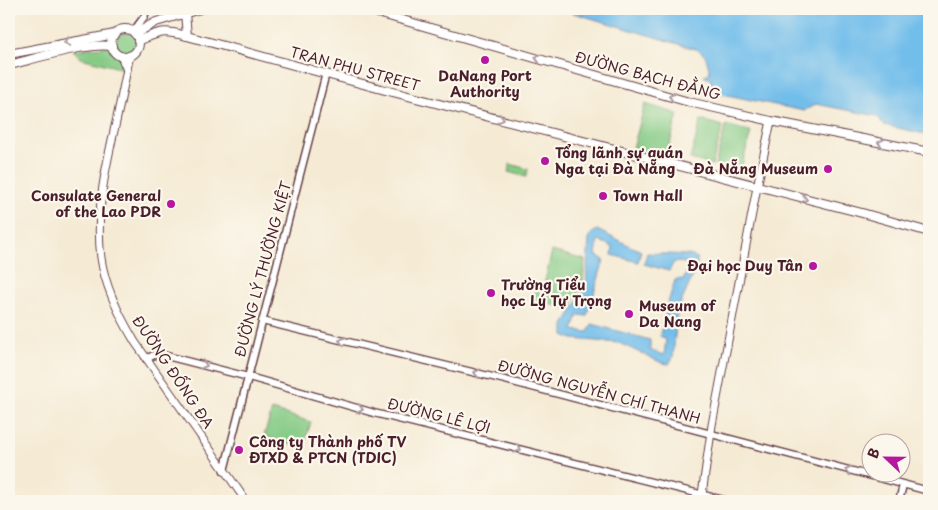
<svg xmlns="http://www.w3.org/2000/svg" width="938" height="510" viewBox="0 0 938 510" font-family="'Playpen Sans',sans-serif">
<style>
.green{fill:#86cb86;stroke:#687558}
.water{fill:#72beeb;stroke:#5e6e8b}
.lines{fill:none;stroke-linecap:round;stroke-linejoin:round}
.tertiary-casing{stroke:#643e44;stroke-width:9}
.secondary-casing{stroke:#643e44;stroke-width:9}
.primary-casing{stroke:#643e44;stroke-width:10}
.tertiary{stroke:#fff;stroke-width:6}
.secondary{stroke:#fff;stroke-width:7}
.primary{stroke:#fff;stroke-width:8}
.oneway{stroke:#ae9aa0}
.poi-dot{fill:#b5179e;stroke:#fbf7ec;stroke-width:2}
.labels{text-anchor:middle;stroke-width:4.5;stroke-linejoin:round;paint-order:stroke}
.street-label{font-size:14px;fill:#4a1f2b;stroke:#fbf7ec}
.poi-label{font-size:14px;font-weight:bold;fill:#4a1f2b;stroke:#fbf7ec;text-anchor:start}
</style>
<rect width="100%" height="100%" fill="#fbf7ec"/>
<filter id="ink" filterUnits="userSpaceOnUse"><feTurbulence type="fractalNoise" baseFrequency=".02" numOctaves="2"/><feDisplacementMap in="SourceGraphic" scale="10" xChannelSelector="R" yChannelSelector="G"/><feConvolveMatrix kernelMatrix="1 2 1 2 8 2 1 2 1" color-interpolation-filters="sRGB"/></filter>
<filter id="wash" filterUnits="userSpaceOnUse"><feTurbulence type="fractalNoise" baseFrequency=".0096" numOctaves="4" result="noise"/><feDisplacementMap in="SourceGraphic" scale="20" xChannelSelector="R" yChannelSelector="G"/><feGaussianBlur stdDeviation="1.12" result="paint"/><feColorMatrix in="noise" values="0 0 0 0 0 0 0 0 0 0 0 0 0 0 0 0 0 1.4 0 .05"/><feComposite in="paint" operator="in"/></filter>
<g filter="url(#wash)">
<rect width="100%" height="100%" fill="#f5ebd5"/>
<!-- green -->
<g class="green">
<circle cx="126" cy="43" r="10"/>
<path d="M112,46L117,54L121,56L127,70L81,58L73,50Z"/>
<path d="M645,104L678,114L666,158L633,148Z"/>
<path d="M701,120L723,126L712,165L690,159Z"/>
<path d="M726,125L751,132L740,172L715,165Z"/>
<path d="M510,164L528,169L526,177L508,172Z"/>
<path d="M552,251L585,260L583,283L569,309L533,300L535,291L542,293Z"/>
<path d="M272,410L311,422L303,448L264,436Z"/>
</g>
<!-- water -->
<g class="water">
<path d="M560,9H929V135L884,125L877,116L816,104L804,111L708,91L711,79L705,77L704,75L710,73L706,57L699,50Z"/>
<path d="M597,230L641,251L638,262L612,255L613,247L598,240L596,255L604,260L587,316L578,315L573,330L588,332L592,324L650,340V350L664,355L666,340L660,336L666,311L677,314L673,357L669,364L662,363L619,343L573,339L564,335V325L586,286L589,238L591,234Z"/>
<path d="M647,253L689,255L697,258V267L678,309L667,306L675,280L684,279L690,263L674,262L669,271L644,264Z"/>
</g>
</g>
<g filter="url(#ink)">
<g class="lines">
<!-- tertiary casing -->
<g class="tertiary-casing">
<g id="tertiary">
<path d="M133,32L144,17L147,9"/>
<path d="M262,321L505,380L929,491"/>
<path d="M146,359L154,355L159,354L256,379L374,413L728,501"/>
<path d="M224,471L326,73"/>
<path d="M899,501L903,485"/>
</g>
</g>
<!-- secondary casing -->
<g class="secondary-casing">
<g id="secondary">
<path d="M130,55C125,78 121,100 116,122C106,166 95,212 101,258C105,287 120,317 135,342L246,501"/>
<path d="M121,56L127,70"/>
<path d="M701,501L712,425L757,187L771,121"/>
</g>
</g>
<!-- primary casing -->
<g class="primary-casing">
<g id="primary">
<path d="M364,9L689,102L771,121L929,152"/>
<path d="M185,13L187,36"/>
<circle cx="125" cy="43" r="14"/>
<path d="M135,34L156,22L200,9"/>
<path d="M138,41C160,31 164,30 187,36L385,90L862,213L929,232"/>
<path d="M9,54L115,34"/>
<path d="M9,65C34,59 88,42 112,46"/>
</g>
</g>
<!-- tertiary -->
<use href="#tertiary" class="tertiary"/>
<!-- secondary -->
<use href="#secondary" class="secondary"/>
<!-- primary -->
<use href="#primary" class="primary"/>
</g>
<!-- one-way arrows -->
<defs><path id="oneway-chevron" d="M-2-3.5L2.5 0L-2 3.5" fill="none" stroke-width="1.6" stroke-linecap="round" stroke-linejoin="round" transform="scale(1.25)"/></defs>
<g class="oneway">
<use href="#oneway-chevron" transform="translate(67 42) rotate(169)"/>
<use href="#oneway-chevron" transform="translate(538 58) rotate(-164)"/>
<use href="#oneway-chevron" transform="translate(672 97) rotate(-164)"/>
<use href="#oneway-chevron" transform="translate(501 119) rotate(14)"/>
<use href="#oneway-chevron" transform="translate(881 143) rotate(-169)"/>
<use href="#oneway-chevron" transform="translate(804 199) rotate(14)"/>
<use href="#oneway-chevron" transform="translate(342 341) rotate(-167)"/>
<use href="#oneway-chevron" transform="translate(204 365) rotate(14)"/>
<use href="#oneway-chevron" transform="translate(477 373) rotate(-166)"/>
<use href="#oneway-chevron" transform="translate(360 409) rotate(15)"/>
<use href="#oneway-chevron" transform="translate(518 449) rotate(14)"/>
<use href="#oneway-chevron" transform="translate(848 470) rotate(-166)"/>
</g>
</g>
<!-- markers -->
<g class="poi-dot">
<circle cx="485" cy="60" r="5"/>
<circle cx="545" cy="161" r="5"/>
<circle cx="828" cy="169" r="5"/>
<circle cx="603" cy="196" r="5"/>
<circle cx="171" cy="204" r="5"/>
<circle cx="813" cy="266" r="5"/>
<circle cx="491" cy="293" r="5"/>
<circle cx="629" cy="314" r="5"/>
<circle cx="239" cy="450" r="5"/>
</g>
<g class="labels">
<!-- street labels -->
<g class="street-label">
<text transform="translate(355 69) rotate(15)" y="5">TRAN PHU STREET</text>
<text transform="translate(648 76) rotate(15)" y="5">ĐƯỜNG BẠCH ĐẰNG</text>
<text transform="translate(263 269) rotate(-75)" y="5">ĐƯỜNG LÝ THƯỜNG KIỆT</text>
<text transform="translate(173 372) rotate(56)" y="5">ĐƯỜNG ĐỐNG ĐA</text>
<text transform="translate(599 392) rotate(15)" y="5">ĐƯỜNG NGUYỄN CHÍ THANH</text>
<text transform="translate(439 416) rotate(14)" y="5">ĐƯỜNG LÊ LỢI</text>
</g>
<!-- poi labels -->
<g class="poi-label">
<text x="485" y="81" text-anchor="middle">DaNang Port<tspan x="485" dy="16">Authority</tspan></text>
<text x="555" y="158">Tổng lãnh sự quán<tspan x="555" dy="16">Nga tại Đà Nẵng</tspan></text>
<text x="818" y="174" text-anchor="end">Đà Nẵng Museum</text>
<text x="161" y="201" text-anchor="end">Consulate General<tspan x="161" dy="16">of the Lao PDR</tspan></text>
<text x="613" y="201">Town Hall</text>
<text x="803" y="271" text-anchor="end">Đại học Duy Tân</text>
<text x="501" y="290">Trường Tiểu<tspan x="501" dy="16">học Lý Tự Trọng</tspan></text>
<text x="639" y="311">Museum of<tspan x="639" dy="16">Da Nang</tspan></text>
<text x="249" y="447">Công ty Thành phố TV<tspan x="249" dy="16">ĐTXD &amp; PTCN (TDIC)</tspan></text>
</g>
</g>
<!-- margin -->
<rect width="938" height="510" fill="none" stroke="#fbf7ec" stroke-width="30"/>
<!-- north arrow -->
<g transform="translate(886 458) rotate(292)"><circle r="24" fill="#fbf7ec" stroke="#b4a19f"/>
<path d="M0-4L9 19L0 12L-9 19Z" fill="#b5179e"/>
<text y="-8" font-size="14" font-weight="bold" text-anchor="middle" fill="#4a1f2b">B</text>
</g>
</svg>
